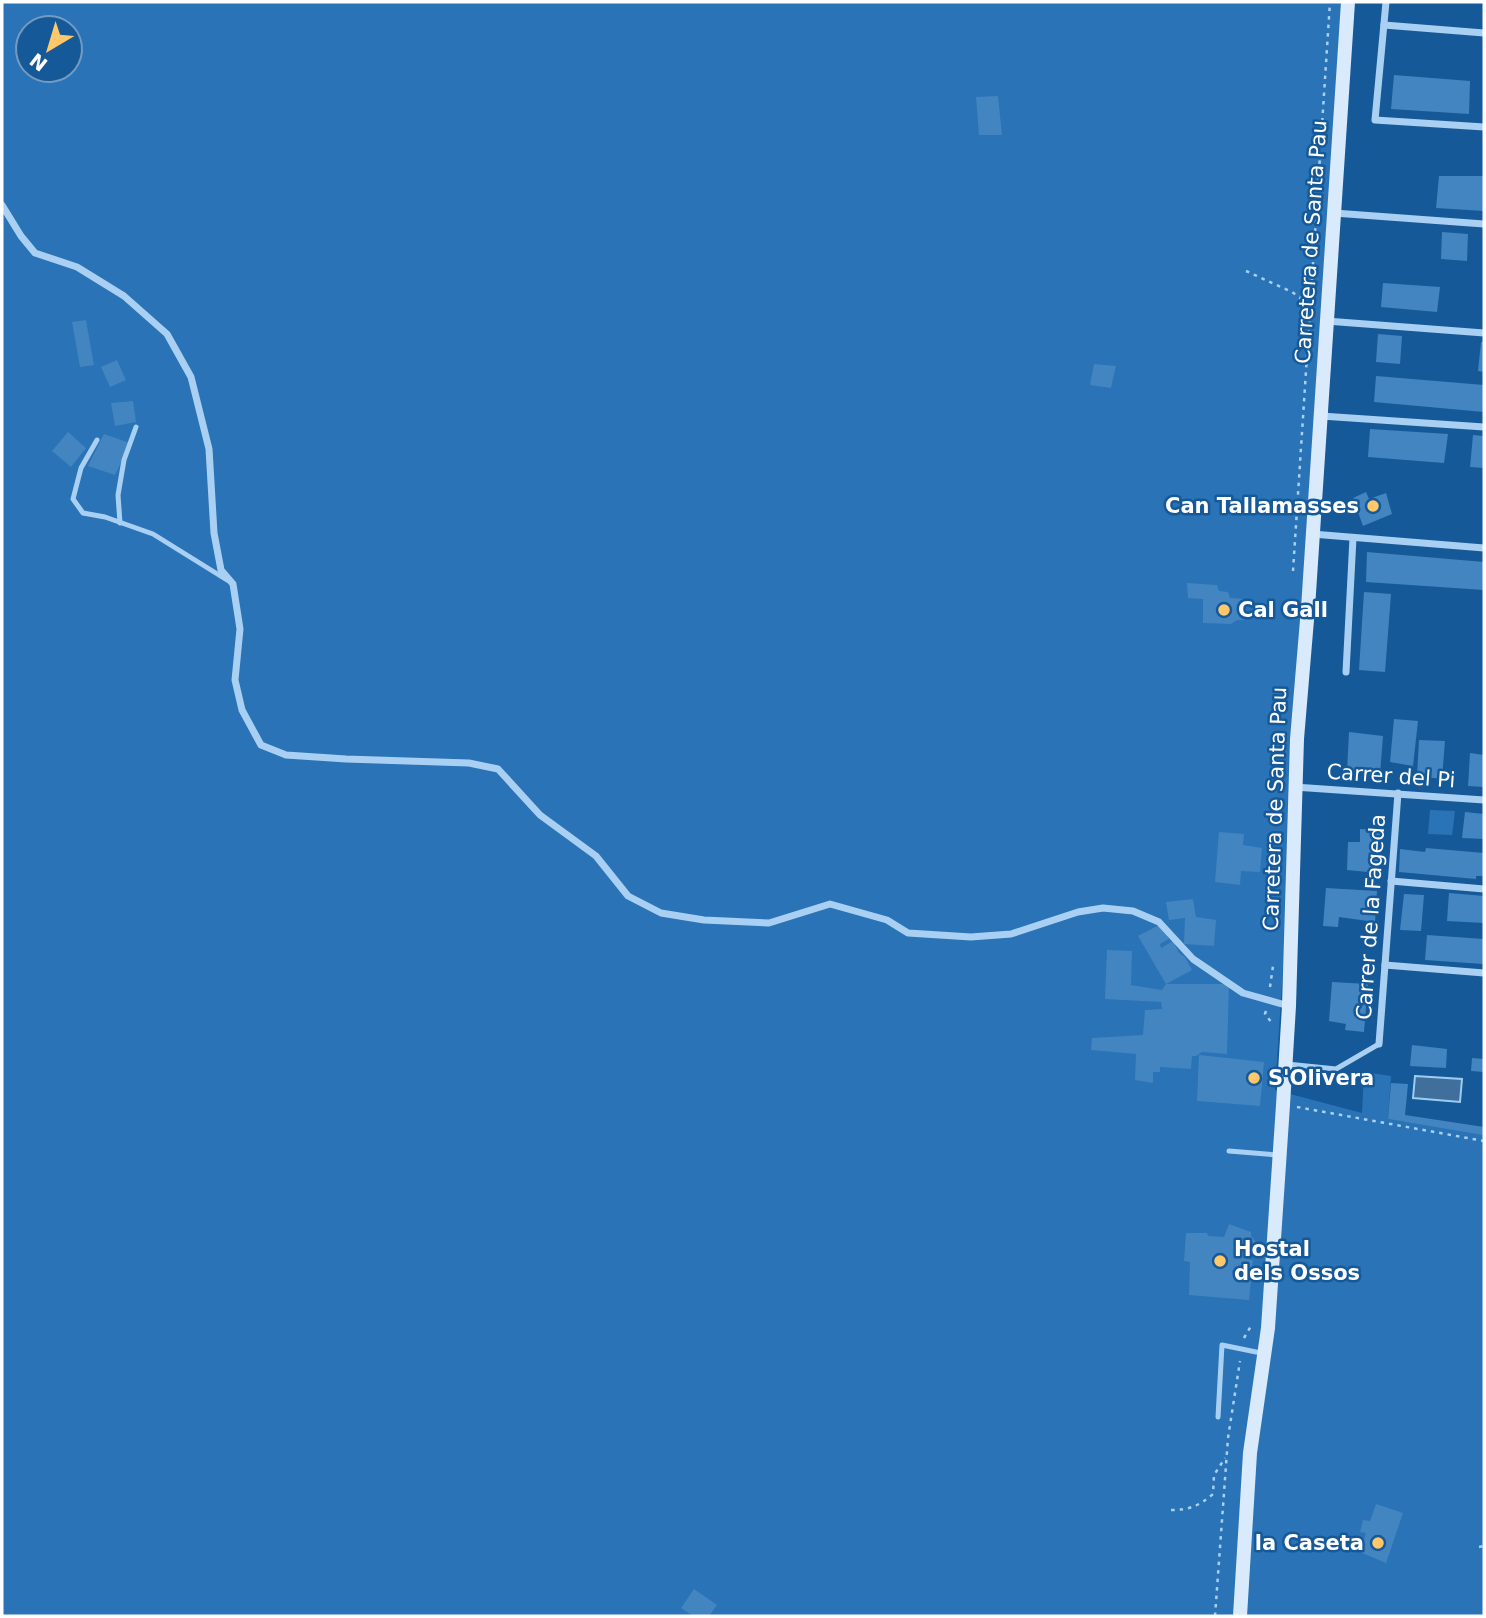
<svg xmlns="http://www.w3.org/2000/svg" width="1486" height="1618" viewBox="0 0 1486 1618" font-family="'DejaVu Sans',sans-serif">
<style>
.green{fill:#2973b6;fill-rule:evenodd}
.water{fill:#406f9c;stroke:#9cccf4;stroke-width:2}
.building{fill:#4385c1}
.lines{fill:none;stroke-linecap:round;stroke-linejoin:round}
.path{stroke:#a9d0f2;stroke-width:2.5;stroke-dasharray:3.5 5;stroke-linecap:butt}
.lane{stroke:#a9d0f2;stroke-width:5}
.street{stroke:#a9d0f2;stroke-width:7}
.secondary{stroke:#d8eafc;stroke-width:14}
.poi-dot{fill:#ffc86a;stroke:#165998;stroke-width:2.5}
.labels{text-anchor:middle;stroke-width:5;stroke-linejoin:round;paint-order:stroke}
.street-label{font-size:21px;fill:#fff;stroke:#165998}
.poi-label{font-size:21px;font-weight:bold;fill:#fff;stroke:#165998;text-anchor:start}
</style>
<rect width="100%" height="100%" fill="#165998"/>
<!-- green -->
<g class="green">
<path d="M2,2H1347L1275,1090L1362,1113L1364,1072L1391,1076L1388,1119L1483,1134L1484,1132V1616H2ZM28,28H70V70H28Z"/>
<path d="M1430,810L1455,811L1452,835L1428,834Z"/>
</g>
<!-- water -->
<path class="water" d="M1415,1076L1462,1079L1460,1102L1413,1098Z"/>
<!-- building -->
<g class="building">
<path d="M1394,75L1470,81L1469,114L1391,109Z"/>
<path d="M998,96L1002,135H979L976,97Z"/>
<path d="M1439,176H1484V211L1436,208Z"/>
<path d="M1442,232L1468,234L1467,261L1441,259Z"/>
<path d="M1383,283L1440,287L1437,312L1381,307Z"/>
<path d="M86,320L94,365L80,367L72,322Z"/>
<path d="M1378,334L1402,336L1400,364L1376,362Z"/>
<path d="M1481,342H1484V372L1478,371Z"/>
<path d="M117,360L126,380L110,387L101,367Z"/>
<path d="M1094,364L1116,366L1111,388L1090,385Z"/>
<path d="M1376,376L1484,385V412L1374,402Z"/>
<path d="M133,401L136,422L115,426L111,403Z"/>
<path d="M1370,429L1448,434L1444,463L1368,457Z"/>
<path d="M68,432L86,448L71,467L52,451Z"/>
<path d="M104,434L130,443L115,475L88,466Z"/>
<path d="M1473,435L1484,436V468L1470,467Z"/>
<path d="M1366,492L1369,499L1386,493L1392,514L1363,526L1353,498Z"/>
<path d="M1367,552L1484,562V590L1366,582Z"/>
<path d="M1187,583L1217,585L1219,591L1228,592L1230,598L1244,599L1245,620H1237L1231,624L1203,623V599L1188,598Z"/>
<path d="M1364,592L1391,594L1385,672L1359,670Z"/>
<path d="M1394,719L1418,721L1413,766L1390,762Z"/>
<path d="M1349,732L1383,736L1380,774L1347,771Z"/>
<path d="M1419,740L1445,741L1442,779L1417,776Z"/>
<path d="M1470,753L1484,755V787L1468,786Z"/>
<path d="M1465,812L1484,814V839L1462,838Z"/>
<path d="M1360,829L1381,830L1378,873L1347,870L1348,842H1360Z"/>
<path d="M1219,832L1244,834L1243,845L1262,848L1260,872L1241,871L1240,885L1215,882Z"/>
<path d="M1426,848L1484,853V876H1476V879L1399,872L1400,849L1425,852Z"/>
<path d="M1326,888L1377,891L1375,922L1339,917L1338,927L1323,926Z"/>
<path d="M1449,893L1484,896V923L1447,921Z"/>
<path d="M1404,894L1424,895L1421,931L1400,930Z"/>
<path d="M1193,899L1196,917L1216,920L1214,946L1184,944L1185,918L1169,920L1166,902Z"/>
<path d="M1161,924L1169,939L1160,944L1161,948L1173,941L1179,953L1185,957L1192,970L1166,984L1138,936Z"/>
<path d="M1427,935L1484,939L1483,964L1425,960Z"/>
<path d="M1107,950L1132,951L1131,985L1162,990L1166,984H1229L1227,1054L1202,1052L1196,1056H1192L1191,1069L1160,1067V1072H1153V1083L1135,1080L1136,1054L1091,1050L1092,1038L1143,1035L1145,1010L1162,1009L1161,1002L1105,999Z"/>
<path d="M1332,982L1368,984L1364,1032L1345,1030L1346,1024L1329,1021Z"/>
<path d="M1412,1045L1447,1049L1446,1068L1410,1066Z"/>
<path d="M1199,1055L1264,1062L1260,1106L1197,1101Z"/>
<path d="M1472,1058L1484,1059V1072L1471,1071Z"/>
<path d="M1391,1083L1408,1084L1405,1115L1484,1127L1483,1135L1388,1119Z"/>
<path d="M1229,1224L1251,1232V1236L1256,1242L1246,1259L1253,1260L1249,1300L1189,1295L1190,1262L1184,1261L1186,1233H1207L1208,1236L1224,1237Z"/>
<path d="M1376,1504L1403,1513L1386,1563L1360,1552L1366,1533L1360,1532L1363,1520L1370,1521Z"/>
<path d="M694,1589L717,1605L709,1616H693L681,1608Z"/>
</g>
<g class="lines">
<!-- path -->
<g class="path">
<path d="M1246,271L1292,292L1309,304"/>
<path d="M1293,571L1330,2"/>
<path d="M1270,987L1273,966"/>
<path d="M1266,1011L1265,1014L1272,1023"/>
<path d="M1297,1107L1484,1141"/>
<path d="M1244,1338L1251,1326"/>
<path d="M1171,1510C1189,1510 1199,1506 1213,1494L1214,1475L1225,1458"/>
<path d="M1479,1547L1484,1546"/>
<path d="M1215,1616L1228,1438L1240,1361"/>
</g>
<!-- lane -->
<g class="lane">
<path d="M97,440L81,468L73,499L83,513L105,517L153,534L227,580"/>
<path d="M120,523L118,495L124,460L136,427"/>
<path d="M1287,1064L1336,1069L1379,1044"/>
<path d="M1229,1151L1277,1155"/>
<path d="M1218,1417L1222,1345L1261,1353"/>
</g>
<!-- street -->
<g class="street">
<path d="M1386,2L1375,120L1484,127"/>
<path d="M1384,25L1484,33"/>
<path d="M2,205L21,236L35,253L77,267L124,296L167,334L191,377L209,449L214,533L221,570L233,584L240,629L235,680L242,710L261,745L286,755L346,759L469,763L498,769L540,815L596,856L628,896L661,913L704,920L769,923L830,904L887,920L908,933L971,937L1011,934L1078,912L1103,908L1133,911L1159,922L1193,959L1243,993L1289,1006"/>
<path d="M1334,213L1484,224"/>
<path d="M1326,321L1484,333"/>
<path d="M1321,416L1484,427"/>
<path d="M1312,534L1484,548"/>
<path d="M1346,672L1353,538"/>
<path d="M1294,787L1484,800"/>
<path d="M1391,881L1484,889"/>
<path d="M1385,965L1484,973"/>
<path d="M1379,1044L1398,793"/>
</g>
<!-- secondary -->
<path class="secondary" d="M1240,1616L1250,1453L1268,1328L1283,1105L1289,1006L1297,739L1308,608L1348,2"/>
</g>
<!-- markers -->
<g class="poi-dot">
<circle cx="1373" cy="506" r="7"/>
<circle cx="1224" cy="610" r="7"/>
<circle cx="1254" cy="1078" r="7"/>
<circle cx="1220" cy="1261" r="7"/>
<circle cx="1378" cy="1543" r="7"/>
</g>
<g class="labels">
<!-- street labels -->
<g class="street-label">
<text transform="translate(1311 242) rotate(-86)" y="7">Carretera de Santa Pau</text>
<text transform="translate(1391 776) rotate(4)" y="7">Carrer del Pi</text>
<text transform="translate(1275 809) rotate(-88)" y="7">Carretera de Santa Pau</text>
<text transform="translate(1371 917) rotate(-86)" y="7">Carrer de la Fageda</text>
</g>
<!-- poi labels -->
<g class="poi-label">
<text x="1359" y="513" text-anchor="end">Can Tallamasses</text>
<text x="1238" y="617">Cal Gall</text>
<text x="1268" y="1085">S'Olivera</text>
<text x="1234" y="1256">Hostal<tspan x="1234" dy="24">dels Ossos</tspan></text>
<text x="1364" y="1550" text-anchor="end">la Caseta</text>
</g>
</g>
<!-- border -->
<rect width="1486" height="1618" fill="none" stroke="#ffffff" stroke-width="7"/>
<!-- north arrow -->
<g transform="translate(49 49) rotate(218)"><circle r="33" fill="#165998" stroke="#739bc1" stroke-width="2"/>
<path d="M0-5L12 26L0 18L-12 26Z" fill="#ffc86a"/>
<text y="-10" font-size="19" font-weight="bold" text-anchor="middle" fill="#ffffff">N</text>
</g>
</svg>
